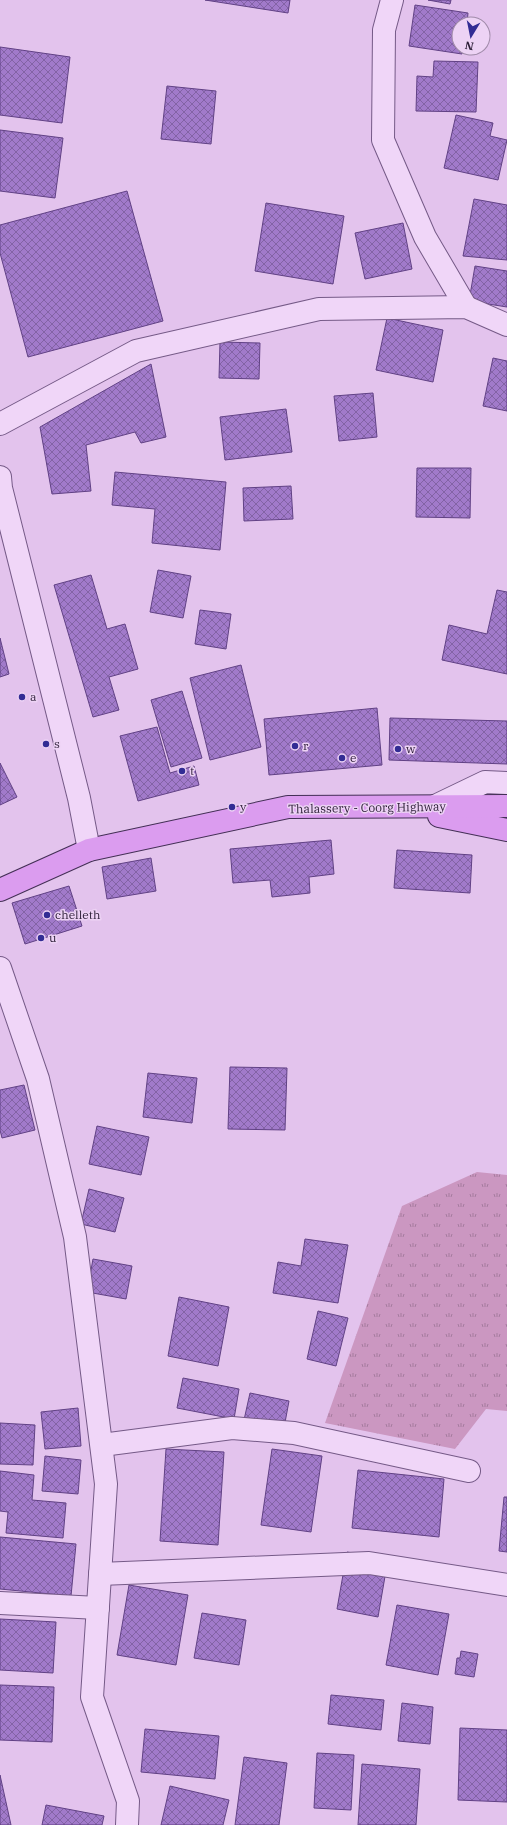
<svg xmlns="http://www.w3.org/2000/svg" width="507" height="1825" viewBox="0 0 507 1825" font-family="'IBM Plex Serif',serif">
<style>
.park{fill:url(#park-tufts)}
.building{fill:url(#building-cross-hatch);stroke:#614185}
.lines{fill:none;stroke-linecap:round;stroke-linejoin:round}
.minor-casing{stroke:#755a87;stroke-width:24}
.major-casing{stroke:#432f55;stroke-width:24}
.minor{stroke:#f0d6f8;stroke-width:22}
.major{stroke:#db9cef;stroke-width:22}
.poi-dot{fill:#322c94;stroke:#edd3f5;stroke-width:1.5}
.labels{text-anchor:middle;stroke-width:3;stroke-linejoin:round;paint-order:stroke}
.poi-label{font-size:12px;fill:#2c1e37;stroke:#edd3f5;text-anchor:start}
.street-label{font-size:12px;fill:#2c1e37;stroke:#edd3f5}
</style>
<defs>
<pattern id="park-tufts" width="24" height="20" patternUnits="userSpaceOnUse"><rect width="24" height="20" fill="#cb97c1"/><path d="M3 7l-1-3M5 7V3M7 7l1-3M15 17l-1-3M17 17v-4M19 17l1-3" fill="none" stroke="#a57b9e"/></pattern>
<pattern id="building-cross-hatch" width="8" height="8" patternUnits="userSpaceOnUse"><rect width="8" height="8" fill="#a17aca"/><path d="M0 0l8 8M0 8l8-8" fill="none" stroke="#8363a5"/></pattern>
</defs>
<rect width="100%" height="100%" fill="#e3c3ed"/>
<!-- park -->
<path class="park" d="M477,1172L507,1175V1411L486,1409L455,1449L325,1423L402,1206Z"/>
<!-- building -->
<g class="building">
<path d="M205,0H290L288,13Z"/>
<path d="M428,0H451L450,4Z"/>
<path d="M415,5L468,13L467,24H459V48H463L462,54L409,46Z"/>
<path d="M0,47L70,57L62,123L0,115Z"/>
<path d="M434,61L478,62L476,112L416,111L417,76L433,77Z"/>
<path d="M167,86L216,91L211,144L161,139Z"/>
<path d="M456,115L493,123L490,136L507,140L498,180L444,168Z"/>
<path d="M0,130L63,138L55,198L0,191Z"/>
<path d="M127,191L163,321L28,357L0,253V225Z"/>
<path d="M474,199L507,205V260L463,256Z"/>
<path d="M266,203L344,216L333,284L255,271Z"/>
<path d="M403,223L412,269L365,279L355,233Z"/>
<path d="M475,266L507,271V307L469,301Z"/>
<path d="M387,318L443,330L433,382L376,370Z"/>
<path d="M220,342L260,343L259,379L219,378Z"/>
<path d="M493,358L507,361V411L483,406Z"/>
<path d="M151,364L166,437L141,443L135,432L86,445L91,491L52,494L40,427Z"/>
<path d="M373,393L377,437L339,441L334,396Z"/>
<path d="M286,409L292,452L225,460L220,417Z"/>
<path d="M417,468H471L470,518L416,517Z"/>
<path d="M115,472L226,482L220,550L152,543L155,509L112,505Z"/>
<path d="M291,486L293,519L244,521L243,488Z"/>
<path d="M158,570L191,576L183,618L150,612Z"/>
<path d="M91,575L107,629L125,624L138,669L109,677L119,710L93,717L54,585Z"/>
<path d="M497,590L507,592V674L442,660L449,625L487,634Z"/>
<path d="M200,610L231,614L226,649L195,644Z"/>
<path d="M0,638L9,674L0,677Z"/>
<path d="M241,665L261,747L210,760L190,678Z"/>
<path d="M182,691L202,758L171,767L151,700Z"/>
<path d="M377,708L382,765L269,775L264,719Z"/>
<path d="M390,718L507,721V764L389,760Z"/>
<path d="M157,727L170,773L194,766L199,785L138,801L120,736Z"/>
<path d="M0,763L17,797L0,805Z"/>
<path d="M331,840L334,874L309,877L310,893L272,897L270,880L233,883L230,849Z"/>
<path d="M397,850L472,855L470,893L394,888Z"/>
<path d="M151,858L156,891L107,899L102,867Z"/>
<path d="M69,886L82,926L25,944L12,903Z"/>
<path d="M230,1067L287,1068L285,1130L228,1129Z"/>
<path d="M148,1073L197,1078L192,1123L143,1117Z"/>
<path d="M24,1085L35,1130L2,1138L0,1130V1090Z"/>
<path d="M97,1126L149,1137L141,1175L89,1164Z"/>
<path d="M89,1189L124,1198L115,1232L81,1224Z"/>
<path d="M305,1239L348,1245L338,1303L273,1293L278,1262L301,1266Z"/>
<path d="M93,1259L132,1266L126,1299L87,1292Z"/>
<path d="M179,1297L229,1307L218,1366L168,1356Z"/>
<path d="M318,1311L348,1318L336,1366L307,1359Z"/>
<path d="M183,1378L239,1389L234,1419L177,1408Z"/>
<path d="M250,1393L289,1401L284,1428L244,1420Z"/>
<path d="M78,1408L81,1446L45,1449L41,1412Z"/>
<path d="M0,1423L35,1425L33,1465L0,1464Z"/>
<path d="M166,1449L224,1452L218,1545L160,1541Z"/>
<path d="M272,1449L322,1456L311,1532L261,1525Z"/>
<path d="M45,1456L81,1460L78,1494L42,1491Z"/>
<path d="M358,1470L444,1479L439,1537L352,1528Z"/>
<path d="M0,1471L34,1475L32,1500L66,1503L63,1538L6,1533L8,1512L0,1511Z"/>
<path d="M504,1497H507V1552L499,1551Z"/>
<path d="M0,1537L76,1544L71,1596L0,1589Z"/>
<path d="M347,1552L388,1559L378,1617L337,1609Z"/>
<path d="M129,1585L188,1595L176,1665L117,1655Z"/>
<path d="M397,1605L449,1614L438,1675L386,1665Z"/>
<path d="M202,1613L246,1620L239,1665L194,1658Z"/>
<path d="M0,1619L56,1622L53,1673L0,1670Z"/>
<path d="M461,1651L478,1654L474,1677L455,1674L457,1658H460Z"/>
<path d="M0,1685L54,1687L52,1742L0,1740Z"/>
<path d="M331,1695L384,1700L381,1730L328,1724Z"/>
<path d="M402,1703L433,1707L430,1744L398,1741Z"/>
<path d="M460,1728L507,1730V1802L458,1800Z"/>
<path d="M145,1729L219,1736L215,1779L141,1772Z"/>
<path d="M317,1753L354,1755L351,1810L314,1808Z"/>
<path d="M244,1757L287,1763L279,1825H235Z"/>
<path d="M362,1764L420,1769L416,1825H358Z"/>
<path d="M0,1775L11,1825H0Z"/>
<path d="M170,1786L229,1800L223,1825H161Z"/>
<path d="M46,1805L104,1816L102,1825H42Z"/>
</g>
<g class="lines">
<!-- minor casing -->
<g class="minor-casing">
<g id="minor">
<path d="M392,0L384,30L383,140L425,237L466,307"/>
<path d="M0,424L136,351L319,309L466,307L507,325"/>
<path d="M0,477L1,488L79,798L89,850"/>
<path d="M433,807L485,782L507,783"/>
<path d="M0,968L38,1079L75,1237L106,1484L92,1697L128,1801L127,1825"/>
<path d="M102,1445L232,1428L294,1433L469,1471"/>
<path d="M100,1574L369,1563L507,1585"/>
<path d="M0,1603L98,1608"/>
</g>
</g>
<!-- major casing -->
<g class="major-casing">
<g id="major">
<path d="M439,816L507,830"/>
<path d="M0,890L89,850L288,807L507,806"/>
</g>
</g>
<!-- minor -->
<use href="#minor" class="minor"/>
<!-- major -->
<use href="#major" class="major"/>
</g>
<!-- markers -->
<g class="poi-dot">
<circle cx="22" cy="697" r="4"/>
<circle cx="46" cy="744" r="4"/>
<circle cx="295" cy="746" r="4"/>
<circle cx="398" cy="749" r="4"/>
<circle cx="342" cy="758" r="4"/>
<circle cx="182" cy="771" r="4"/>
<circle cx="232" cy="807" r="4"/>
<circle cx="47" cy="915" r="4"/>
<circle cx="41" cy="938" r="4"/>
</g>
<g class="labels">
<!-- poi labels -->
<g class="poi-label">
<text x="30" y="701">a</text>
<text x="54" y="748">s</text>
<text x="303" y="750">r</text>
<text x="406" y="753">w</text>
<text x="350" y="762">e</text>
<text x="190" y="775">t</text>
<text x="240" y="811">y</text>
<text x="55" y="919">chelleth</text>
<text x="49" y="942">u</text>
</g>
<!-- street labels -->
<g class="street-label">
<text transform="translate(367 808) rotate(-1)" y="4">Thalassery - Coorg Highway</text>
</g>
</g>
<!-- north arrow -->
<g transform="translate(471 36) rotate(190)"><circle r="19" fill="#edd3f5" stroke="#a08ba9"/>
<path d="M0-3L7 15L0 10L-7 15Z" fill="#322c94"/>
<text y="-6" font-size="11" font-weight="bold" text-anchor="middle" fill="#2c1e37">N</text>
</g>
</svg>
